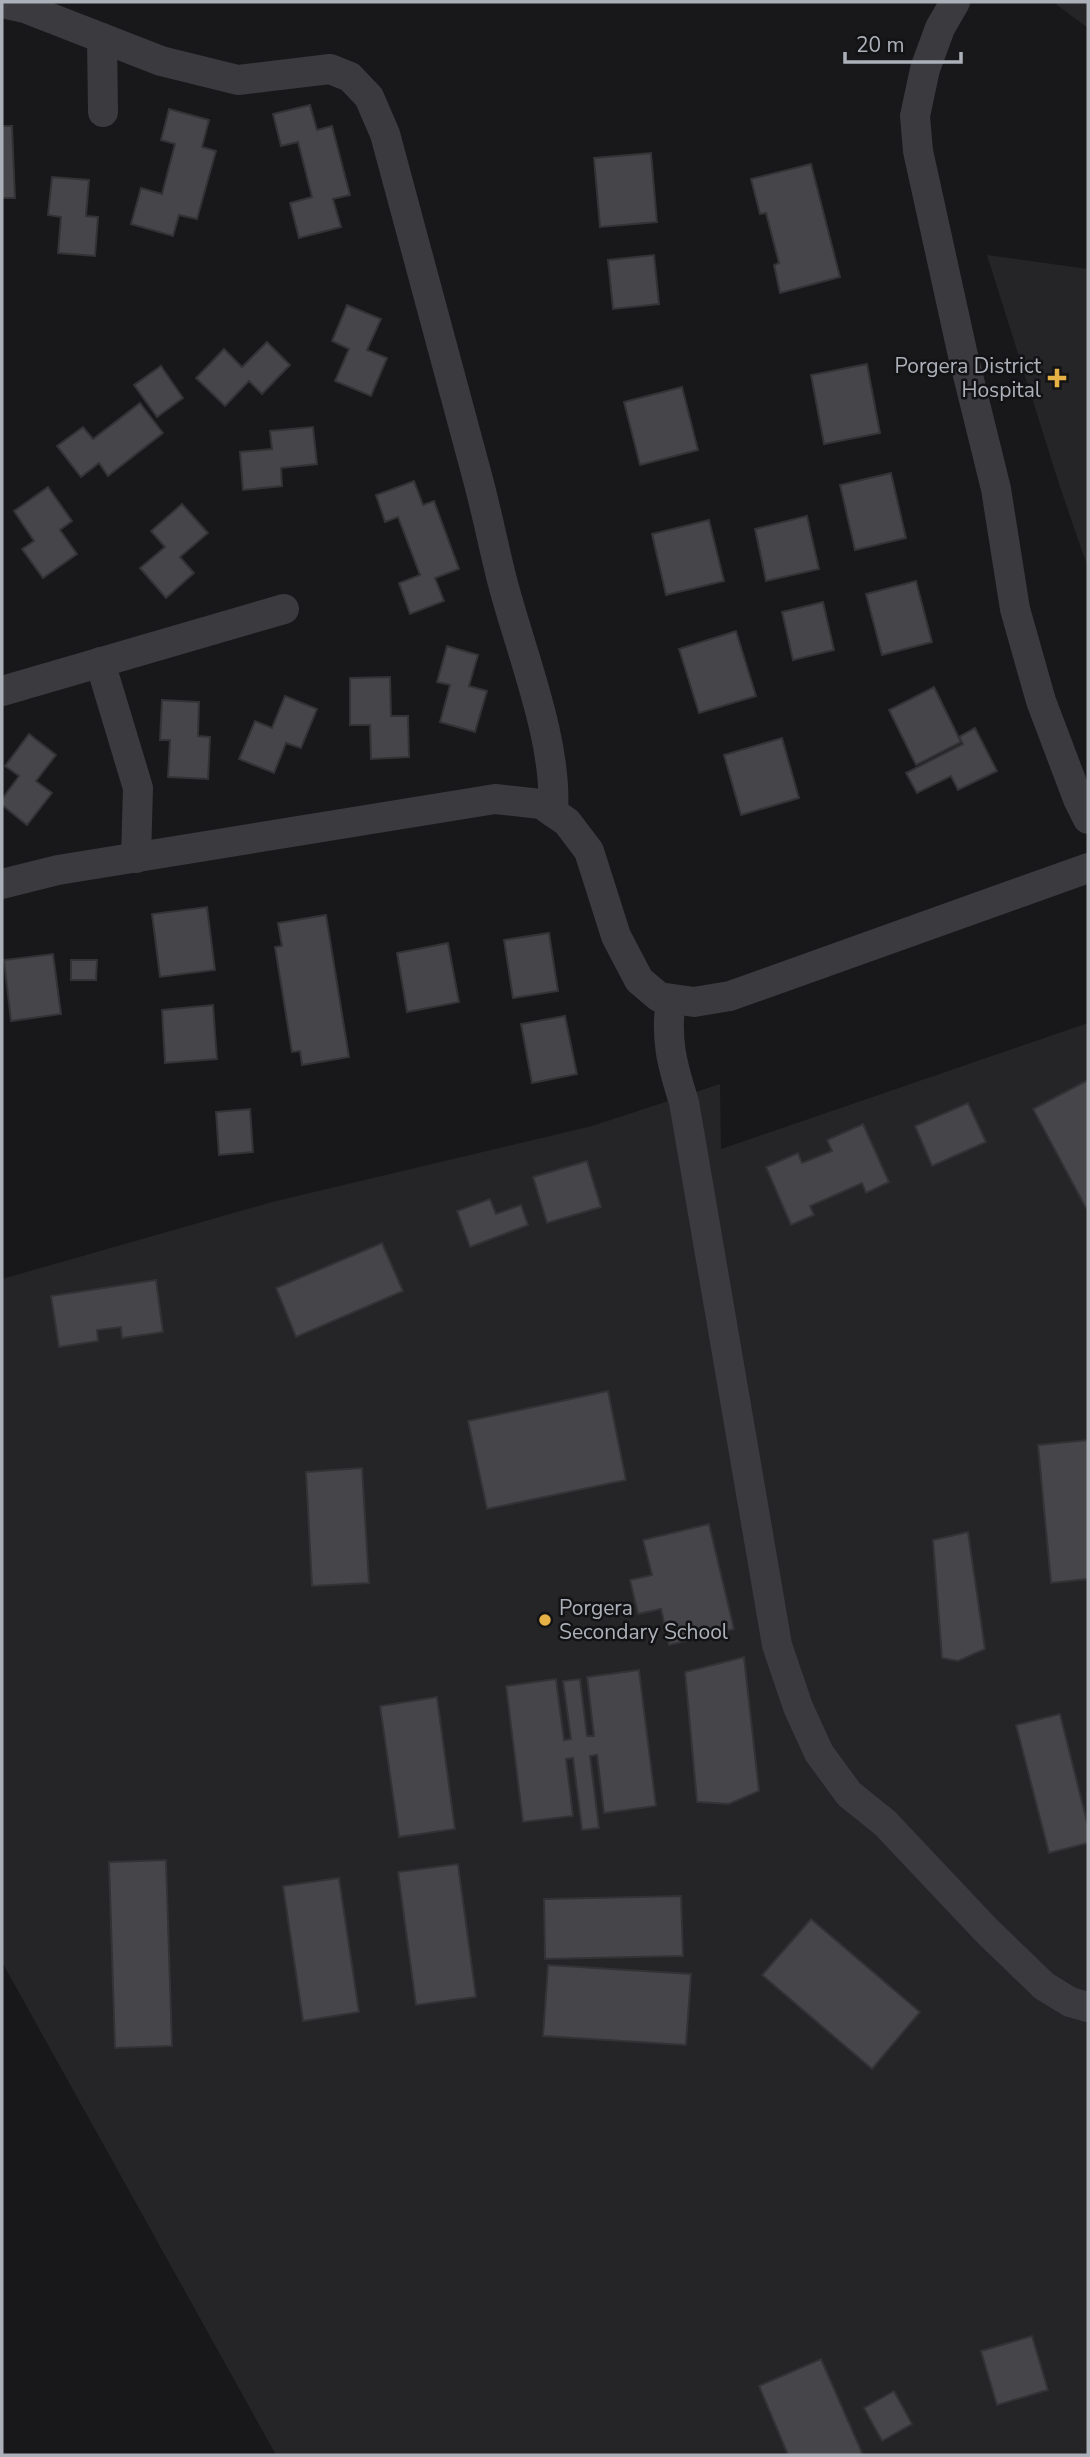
<svg xmlns="http://www.w3.org/2000/svg" width="1090" height="2457" viewBox="0 0 1090 2457" font-family="'Nunito Sans',sans-serif">
<style>
.built{fill:#252427}
.building{fill:#46464a;stroke:#333336;stroke-width:2}
.lines{fill:none;stroke-linecap:round;stroke-linejoin:round}
.street{stroke:#3a3a3f;stroke-width:30}
.poi-dot{fill:#e6b245;stroke:#131315;stroke-width:2.5}
.labels{text-anchor:middle;stroke-width:5;stroke-linejoin:round;paint-order:stroke}
.poi-label{font-size:21px;fill:#acb0b9;stroke:#131315;text-anchor:end}
</style>
<rect width="100%" height="100%" fill="#18181a"/>
<!-- built -->
<g class="built">
<path d="M1053,2H1088V28Z"/>
<path d="M987,255L1088,269V568L1060,487Z"/>
<path d="M1088,1023V2455H276L2,1962V1279L272,1202L592,1126L720,1084L721,1149Z"/>
</g>
<!-- building -->
<g class="building">
<path d="M310,105L317,130L332,126L350,195L333,199L341,227L299,238L290,203L312,197L298,142L281,146L273,114Z"/>
<path d="M169,109L209,120L202,147L216,151L197,219L179,215L173,236L131,224L141,188L162,194L175,144L161,140Z"/>
<path d="M2,126H12L15,198H2Z"/>
<path d="M651,153L657,222L600,227L594,158Z"/>
<path d="M811,164L840,277L780,293L774,265L779,263L766,213L760,214L751,179Z"/>
<path d="M52,177L89,180L86,216L98,217L95,256L58,253L61,217L48,215Z"/>
<path d="M654,255L659,304L613,309L608,260Z"/>
<path d="M347,305L381,319L367,350L387,358L371,396L335,381L349,349L332,341Z"/>
<path d="M267,342L290,365L262,394L249,381L225,406L196,378L224,349L242,367Z"/>
<path d="M867,364L880,433L824,444L811,375Z"/>
<path d="M161,366L183,398L157,417L134,385Z"/>
<path d="M682,387L698,450L640,465L624,402Z"/>
<path d="M140,403L163,433L108,476L99,463L81,477L57,446L83,427L93,439Z"/>
<path d="M313,427L317,464L281,468L282,486L243,490L240,452L272,449L270,431Z"/>
<path d="M891,473L906,538L855,550L840,485Z"/>
<path d="M414,481L423,505L434,501L459,569L435,578L444,601L410,614L399,583L420,575L398,517L385,522L376,495Z"/>
<path d="M48,487L72,521L60,530L77,554L43,578L22,549L34,541L14,511Z"/>
<path d="M182,504L208,533L180,557L194,573L166,598L140,568L165,547L151,531Z"/>
<path d="M807,516L819,569L766,581L755,529Z"/>
<path d="M709,520L724,581L666,595L652,534Z"/>
<path d="M916,581L932,642L882,655L866,594Z"/>
<path d="M823,602L834,650L793,660L782,612Z"/>
<path d="M736,631L756,696L699,713L679,649Z"/>
<path d="M447,646L478,655L469,686L487,691L475,732L440,722L450,685L437,682Z"/>
<path d="M390,677L391,716H408L409,757L371,759L370,725H350V678Z"/>
<path d="M934,687L961,742L916,765L889,710Z"/>
<path d="M285,696L317,709L301,748L286,743L274,773L239,759L255,721L272,728Z"/>
<path d="M162,700L199,702L198,736L210,737L208,779L168,777L170,740H160Z"/>
<path d="M975,728L997,771L958,790L951,776L917,793L906,773L963,744L959,737Z"/>
<path d="M29,734L56,755L36,781L52,793L27,825L2,805V799L19,776L5,766Z"/>
<path d="M782,738L799,798L741,815L724,755Z"/>
<path d="M207,907L215,970L160,977L152,914Z"/>
<path d="M326,915L349,1057L302,1065L300,1051L292,1052L275,947L282,946L278,923Z"/>
<path d="M549,933L558,991L513,998L504,940Z"/>
<path d="M448,943L459,1002L407,1012L397,953Z"/>
<path d="M53,954L61,1014L11,1021L4,960Z"/>
<path d="M71,960H97L96,980H71Z"/>
<path d="M213,1005L217,1059L165,1063L162,1010Z"/>
<path d="M565,1016L577,1074L532,1083L521,1024Z"/>
<path d="M1088,1080V1207L1086,1208L1033,1109Z"/>
<path d="M968,1103L986,1142L932,1166L915,1126Z"/>
<path d="M250,1109L253,1152L219,1155L216,1112Z"/>
<path d="M863,1124L889,1182L866,1193L862,1183L810,1206L814,1215L791,1225L766,1167L798,1153L802,1163L832,1151L827,1140Z"/>
<path d="M587,1161L601,1207L547,1223L533,1177Z"/>
<path d="M490,1199L496,1214L521,1205L528,1225L470,1247L457,1211Z"/>
<path d="M382,1243L403,1291L296,1337L276,1288Z"/>
<path d="M156,1280L163,1332L122,1338L121,1327L97,1330L98,1341L59,1347L51,1296Z"/>
<path d="M608,1391L626,1480L487,1509L468,1421Z"/>
<path d="M1088,1440V1579L1051,1583L1038,1445Z"/>
<path d="M362,1468L369,1583L312,1586L306,1472Z"/>
<path d="M709,1524L734,1629L669,1645L661,1609L638,1614L630,1580L652,1575L643,1540Z"/>
<path d="M968,1532L985,1649L958,1661L942,1658L933,1540Z"/>
<path d="M744,1657L759,1791L729,1804L697,1802L685,1672Z"/>
<path d="M639,1670L656,1806L604,1813L597,1755L590,1756L599,1828L582,1830L573,1758L566,1759L573,1816L523,1822L506,1686L556,1679L564,1740L571,1739L563,1681L580,1679L587,1736H594L587,1677Z"/>
<path d="M437,1697L455,1829L399,1837L380,1706Z"/>
<path d="M1060,1714L1088,1826V1843L1049,1853L1016,1725Z"/>
<path d="M166,1860L172,2046L115,2048L109,1862Z"/>
<path d="M458,1864L476,1997L416,2005L398,1872Z"/>
<path d="M339,1878L359,2012L303,2021L283,1886Z"/>
<path d="M681,1896L683,1956L545,1959L544,1899Z"/>
<path d="M811,1919L920,2012L872,2069L762,1975Z"/>
<path d="M548,1965L691,1974L686,2045L543,2036Z"/>
<path d="M1032,2336L1048,2390L997,2405L981,2351Z"/>
<path d="M821,2359L863,2455H788L759,2386Z"/>
<path d="M894,2391L912,2424L882,2441L864,2408Z"/>
</g>
<g class="lines">
<!-- street -->
<g class="street">
<path d="M955,2L940,28L925,69L915,116L918,151L962,351L996,489L1015,609L1041,701L1078,799L1088,819"/>
<path d="M2,3L25,8L161,61L238,80L330,69L350,77L369,97L385,134C415,247 446,359 476,472C486,508 493,544 502,580C520,650 558,741 553,812"/>
<path d="M102,38L103,112"/>
<path d="M100,662L138,788L136,858"/>
<path d="M2,691L284,609"/>
<path d="M2,884L58,870L495,799L541,804L567,822L589,851L616,936L639,980L659,997L694,1002L730,996L1088,868"/>
<path d="M671,999C665,1038 672,1065 684,1102L777,1645L798,1707L819,1753L849,1794L885,1823L987,1931L1044,1986L1070,2002L1088,2007"/>
</g>
</g>
<!-- markers -->
<g class="poi-dot">
<path d="M1053.5 367.5h7v7h7v7h-7v7h-7v-7h-7v-7h7z"/>
<circle cx="545" cy="1620" r="7"/>
</g>
<g class="labels">
<!-- poi labels -->
<g class="poi-label">
<text x="1041" y="373">Porgera District<tspan x="1041" dy="24">Hospital</tspan></text>
<text x="559" y="1615" text-anchor="start">Porgera<tspan x="559" dy="24">Secondary School</tspan></text>
</g>
</g>
<!-- border -->
<rect width="1090" height="2457" fill="none" stroke="#acb0b9" stroke-width="7"/>
<!-- scale -->
<path d="M845 52v10h116v-10" fill="none" stroke="#acb0b9" stroke-width="3.5"/>
<text x="856" y="52" font-size="21" fill="#acb0b9" stroke="#131315" stroke-width="5" paint-order="stroke">20 m</text>
</svg>
